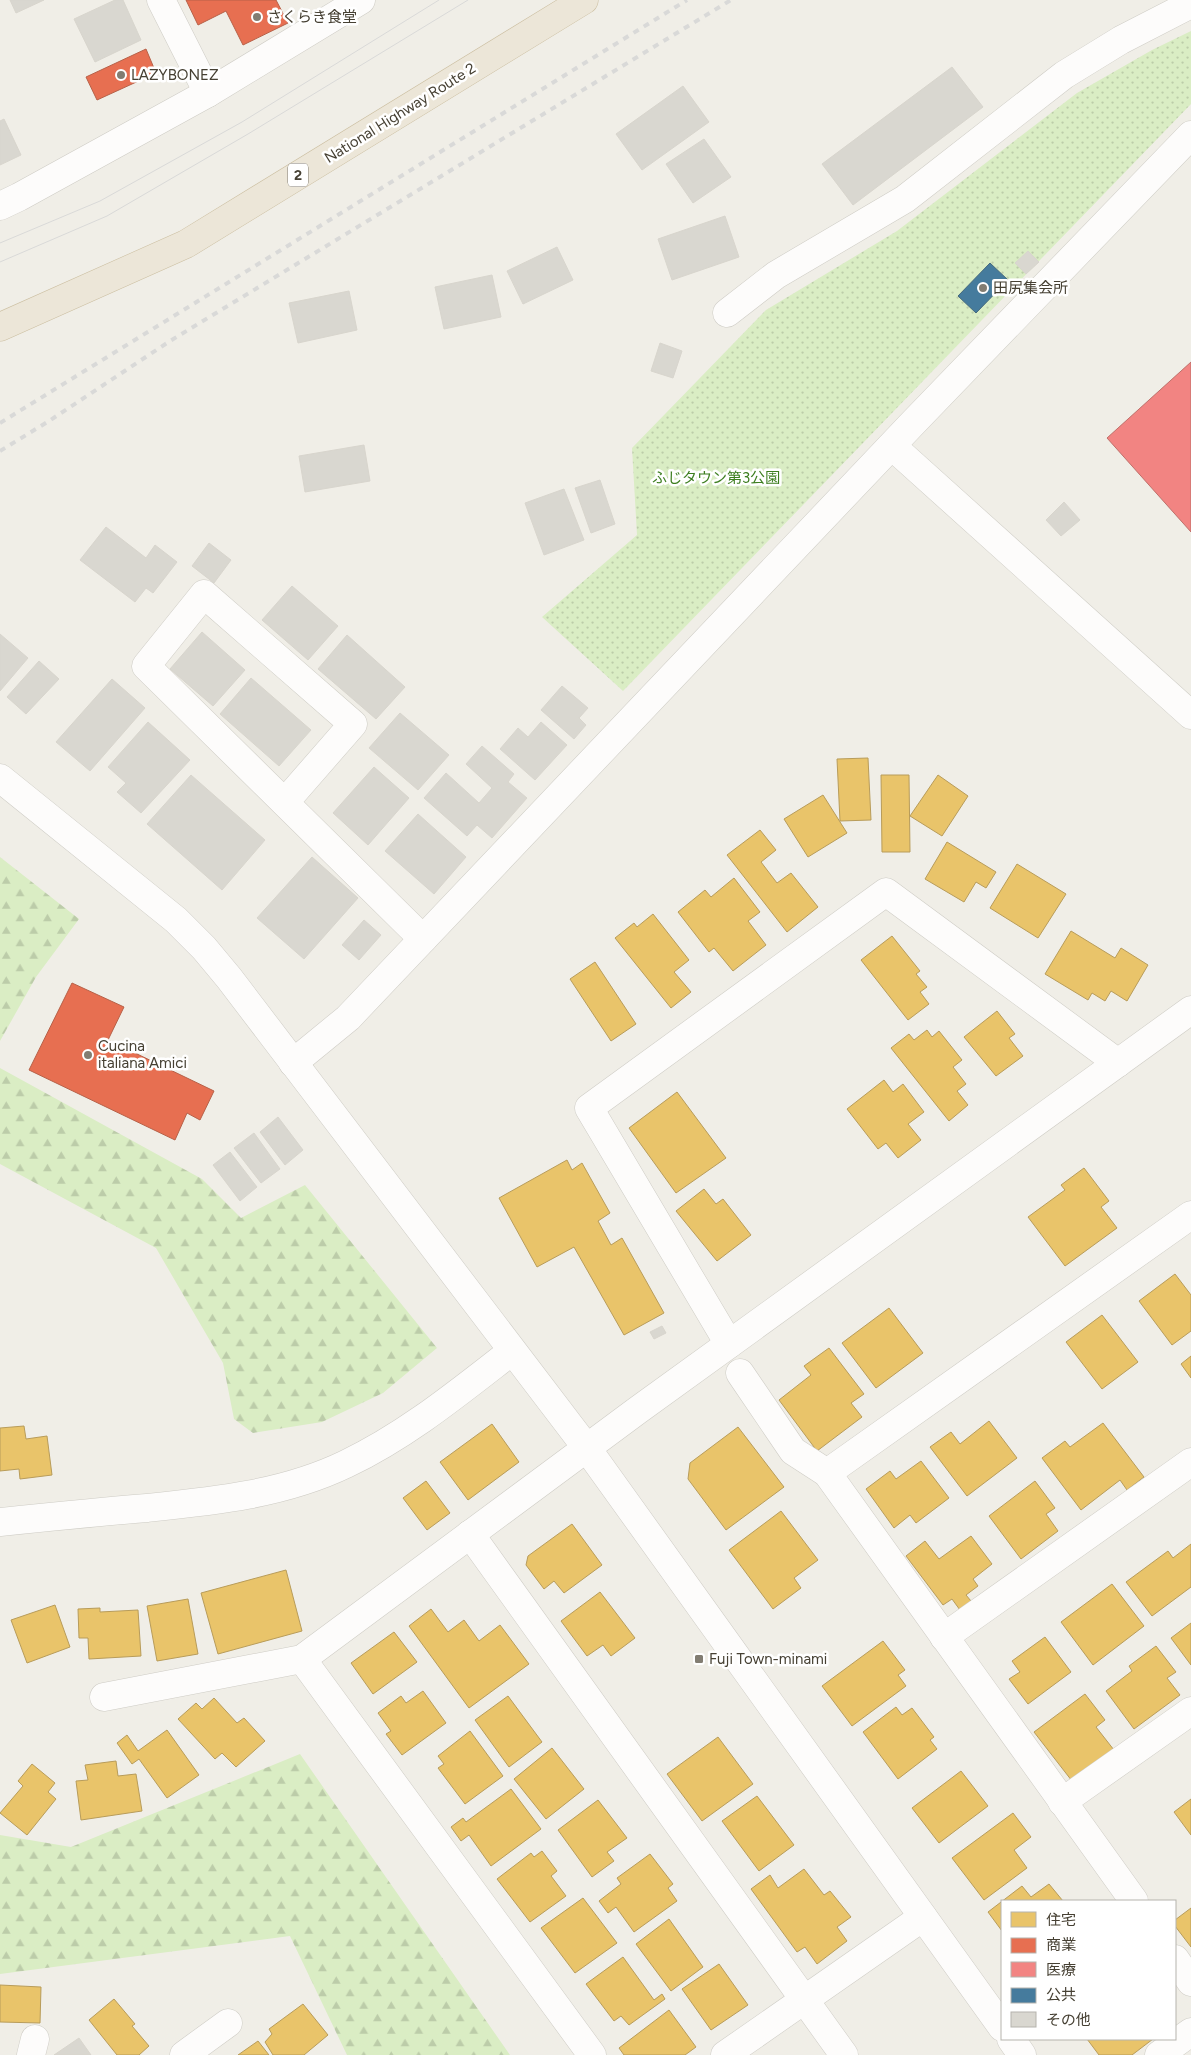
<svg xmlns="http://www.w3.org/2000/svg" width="1191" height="2055" viewBox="0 0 1191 2055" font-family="Figtree,'Noto Sans JP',sans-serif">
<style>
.forest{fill:url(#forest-firs)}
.park{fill:url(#park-dots)}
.homes{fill:#e9c46a;stroke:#b89c5a}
.shops{fill:#e76f51;stroke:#b76148}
.health{fill:#f28482;stroke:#be706a}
.public{fill:#457b9d;stroke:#45697d}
.building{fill:#d9d7d0;stroke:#d8d5cd}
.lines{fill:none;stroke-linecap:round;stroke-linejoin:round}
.minor-casing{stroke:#ceccc5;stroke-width:29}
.highway-casing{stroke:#cbbea0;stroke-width:29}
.minor{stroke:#fdfcfb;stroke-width:28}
.highway{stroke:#ece6d8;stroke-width:28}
.tram{stroke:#d9d9d8;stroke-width:1}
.rail{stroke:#d9d9d8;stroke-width:4;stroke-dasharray:6 6;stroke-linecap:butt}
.poi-dot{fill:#827d72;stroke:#fff;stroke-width:2}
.labels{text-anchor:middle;stroke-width:5;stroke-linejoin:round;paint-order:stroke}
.shield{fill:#fff;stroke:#7e7970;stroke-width:1}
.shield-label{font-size:14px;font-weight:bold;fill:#464033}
.poi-label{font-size:15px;fill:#464033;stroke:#fff;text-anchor:start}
.street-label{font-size:15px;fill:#464033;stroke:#fff}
.park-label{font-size:15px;fill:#3d7e20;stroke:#fff}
</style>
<defs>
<pattern id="forest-firs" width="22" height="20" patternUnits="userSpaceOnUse" patternTransform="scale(1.25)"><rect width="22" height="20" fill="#daedc4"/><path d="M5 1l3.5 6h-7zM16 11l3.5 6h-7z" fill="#bccca9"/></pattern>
<pattern id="park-dots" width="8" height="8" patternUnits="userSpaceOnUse" patternTransform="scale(1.25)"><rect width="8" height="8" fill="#daedc4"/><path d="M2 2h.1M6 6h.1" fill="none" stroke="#bccca9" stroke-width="1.8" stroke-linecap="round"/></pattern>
</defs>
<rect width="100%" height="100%" fill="#f0eee7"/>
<!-- forest -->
<g class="forest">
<path d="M0,857L79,919L36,977L0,1041Z"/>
<path d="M0,1068L202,1179L241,1218L305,1185L437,1348L383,1393L322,1422L253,1433L234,1419L223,1363L156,1248L0,1164Z"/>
<path d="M300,1754L510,2055H347L290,1936L0,1974V1835L71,1847Z"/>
</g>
<!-- park -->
<path class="park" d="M1191,31V104L623,691L542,617L637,535L632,448L766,310L897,231L1077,93L1152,50Z"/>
<!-- homes -->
<g class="homes">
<path d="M868,758L871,820L840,821L837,759Z"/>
<path d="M881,775H909L910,852H882Z"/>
<path d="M938,775L968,796L942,836L910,816Z"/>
<path d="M823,795L847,833L808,857L784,819Z"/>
<path d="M760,830L776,850L761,862L777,883L791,873L818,907L787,932L727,855Z"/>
<path d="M947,842L996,872L986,888L976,882L964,902L925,879Z"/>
<path d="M1017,864L1066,894L1038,938L990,908Z"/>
<path d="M734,878L760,912L748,921L766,945L733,971L714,948L709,952L678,912L705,890L711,897Z"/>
<path d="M653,914L689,960L674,972L691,992L671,1008L615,938L634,923L637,927Z"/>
<path d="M1071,931L1115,958L1121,948L1148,965L1127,1001L1111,991L1105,1001L1092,993L1088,1000L1045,974Z"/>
<path d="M892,936L920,971L916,974L927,987L920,992L929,1004L908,1020L861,960Z"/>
<path d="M595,962L636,1024L611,1041L570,979Z"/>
<path d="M997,1011L1015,1034L1009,1038L1023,1056L996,1076L964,1037Z"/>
<path d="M927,1030L932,1037L939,1031L962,1060L953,1067L966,1084L957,1091L968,1105L949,1121L891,1048L909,1034L914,1040Z"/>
<path d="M884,1080L893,1092L903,1084L924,1112L908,1124L921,1140L898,1158L886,1143L878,1149L847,1109Z"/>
<path d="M677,1092L726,1158L676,1193L629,1128Z"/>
<path d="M567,1160L572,1170L582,1163L610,1213L598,1221L611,1245L622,1238L664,1313L624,1335L574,1247L537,1267L499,1198Z"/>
<path d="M1084,1168L1109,1201L1101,1207L1117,1228L1065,1266L1028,1217L1065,1190L1061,1185Z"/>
<path d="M704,1189L716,1204L723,1199L751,1235L717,1261L676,1211Z"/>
<path d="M1175,1274L1191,1295V1331L1172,1345L1139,1301Z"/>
<path d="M889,1308L923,1353L876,1388L842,1343Z"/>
<path d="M1102,1315L1138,1362L1102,1389L1066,1342Z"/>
<path d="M829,1348L864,1394L851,1403L862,1417L817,1451L779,1400L811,1375L804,1366Z"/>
<path d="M1191,1356V1378L1181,1364Z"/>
<path d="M989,1421L1017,1458L967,1496L930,1447L951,1432L960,1444Z"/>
<path d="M1103,1423L1144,1477L1127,1490L1120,1480L1081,1510L1042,1458L1065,1441L1070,1447Z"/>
<path d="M492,1424L519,1462L468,1500L440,1462Z"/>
<path d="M24,1426L26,1439L47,1436L52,1475L20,1479L19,1469L0,1471V1428Z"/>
<path d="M738,1427L784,1487L726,1530L688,1479L690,1463Z"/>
<path d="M921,1461L949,1498L916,1523L910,1515L894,1528L866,1489L890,1471L896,1479Z"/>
<path d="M426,1481L450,1513L427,1530L403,1498Z"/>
<path d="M1035,1481L1055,1508L1046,1514L1058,1531L1021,1559L989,1516Z"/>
<path d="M781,1511L818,1560L794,1578L801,1588L773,1609L729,1550Z"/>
<path d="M572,1524L602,1565L564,1593L554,1581L544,1589L526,1565L528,1556Z"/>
<path d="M971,1536L992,1564L973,1579L978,1586L966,1595L971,1601L960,1610L952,1599L943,1605L906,1556L925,1541L939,1559Z"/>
<path d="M1191,1544V1587L1152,1616L1126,1582L1168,1551L1173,1558Z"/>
<path d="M286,1570L302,1631L218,1654L201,1593Z"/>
<path d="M1112,1584L1144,1626L1093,1665L1061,1622Z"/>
<path d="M600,1592L635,1638L611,1656L603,1645L587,1656L561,1621Z"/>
<path d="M188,1599L198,1654L157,1661L147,1606Z"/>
<path d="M55,1605L70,1647L27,1663L11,1620Z"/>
<path d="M100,1608V1612L138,1610L141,1656L89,1659L88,1638H79L78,1609Z"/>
<path d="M431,1609L448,1632L464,1620L479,1641L500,1625L529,1664L469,1708L409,1626Z"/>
<path d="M1191,1623V1665L1171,1638Z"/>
<path d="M394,1632L417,1662L373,1694L351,1663Z"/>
<path d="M1045,1637L1071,1672L1028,1704L1009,1679L1020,1672L1012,1661Z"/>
<path d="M883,1641L905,1670L898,1675L906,1686L852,1726L822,1686Z"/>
<path d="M1156,1646L1176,1672L1167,1678L1180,1695L1134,1729L1106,1691L1132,1671L1129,1666Z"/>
<path d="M423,1691L446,1723L402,1755L386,1734L391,1731L378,1713L401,1696L406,1703Z"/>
<path d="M1085,1694L1105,1720L1096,1727L1114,1750L1072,1781L1034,1732Z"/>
<path d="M508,1696L542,1742L509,1767L475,1720Z"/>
<path d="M214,1698L237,1723L244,1718L265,1741L236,1767L222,1753L215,1759L178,1719L196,1703L202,1709Z"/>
<path d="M896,1707L902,1715L912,1708L934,1737L930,1740L937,1749L898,1779L863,1732Z"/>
<path d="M167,1730L199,1775L167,1798L139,1759L132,1764L117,1743L127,1735L138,1751Z"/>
<path d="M470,1731L503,1776L465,1804L438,1768L444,1764L438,1756Z"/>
<path d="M718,1737L753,1784L702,1821L667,1774Z"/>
<path d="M552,1748L584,1789L546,1819L514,1779Z"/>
<path d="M116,1761L118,1776L136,1774L142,1811L81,1820L76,1781L88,1780L85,1765Z"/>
<path d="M32,1764L55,1783L48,1792L56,1799L27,1835L0,1813L23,1786L18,1781Z"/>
<path d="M961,1771L988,1806L939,1843L912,1808Z"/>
<path d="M511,1789L541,1829L491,1866L469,1835L461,1841L451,1827L463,1818L466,1822Z"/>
<path d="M757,1796L794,1845L759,1871L722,1821Z"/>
<path d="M1191,1799V1835L1174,1812Z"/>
<path d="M598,1800L627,1838L607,1852L614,1861L592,1877L558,1830Z"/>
<path d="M1013,1813L1031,1837L1014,1850L1027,1868L984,1900L952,1858Z"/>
<path d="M542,1851L557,1871L551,1876L566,1896L530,1922L497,1879L531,1853L534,1857Z"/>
<path d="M650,1854L673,1884L668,1888L677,1901L634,1932L616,1907L608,1913L599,1901L621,1884L617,1878Z"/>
<path d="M804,1869L824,1895L830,1891L851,1917L837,1927L847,1941L817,1964L805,1947L797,1952L751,1889L770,1875L778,1888Z"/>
<path d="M1049,1884L1063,1901H1002V1931L988,1912L1022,1886L1031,1897Z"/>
<path d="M583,1898L617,1943L575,1973L541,1928Z"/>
<path d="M1191,1908V1947L1175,1926V1920Z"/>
<path d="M669,1919L703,1967L671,1991L636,1944Z"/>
<path d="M623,1957L654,2000L662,1994L665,1999L629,2025L621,2016L614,2021L586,1984Z"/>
<path d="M719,1964L748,2005L711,2030L682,1989Z"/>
<path d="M0,1985L41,1987L40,2023L0,2022Z"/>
<path d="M114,1999L135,2024L132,2026L149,2046L139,2055H117L89,2020Z"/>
<path d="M303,2004L328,2035L304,2055H273L265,2042L272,2034L269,2029Z"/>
<path d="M669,2010L696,2047L685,2055H624L619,2048Z"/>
<path d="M1087,2039H1153L1132,2055H1099Z"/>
<path d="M258,2041L269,2055H238Z"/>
</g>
<!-- shops -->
<g class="shops">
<path d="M186,0H276L288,23L243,45L226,11L198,25Z"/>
<path d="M146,49L156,73L97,100L86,77Z"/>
<path d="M72,983L124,1007L108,1040L214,1091L200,1120L187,1113L175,1140L29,1070Z"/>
</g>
<!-- health -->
<path class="health" d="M1191,362V532L1107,438Z"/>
<!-- public -->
<path class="public" d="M990,263L1008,280L976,313L958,296Z"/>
<!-- building -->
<g class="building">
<path d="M10,0H44L16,13Z"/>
<path d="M115,0H123L141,40L95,62L74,19Z"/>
<path d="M952,67L983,107L853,205L822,164Z"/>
<path d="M683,86L709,122L642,170L616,134Z"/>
<path d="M4,119L21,155L0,165V121Z"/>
<path d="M704,139L731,177L693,203L666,164Z"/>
<path d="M725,216L739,257L672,280L658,239Z"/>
<path d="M557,247L573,280L523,304L507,271Z"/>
<path d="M1028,251L1039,262L1026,274L1015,263Z"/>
<path d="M492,275L501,317L444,329L435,287Z"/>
<path d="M349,291L357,330L298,343L289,303Z"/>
<path d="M660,343L682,351L673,378L651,371Z"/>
<path d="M364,445L370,481L305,492L299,456Z"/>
<path d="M600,480L615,524L591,533L575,488Z"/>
<path d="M564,489L584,540L544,555L525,503Z"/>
<path d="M1064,502L1080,520L1061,536L1046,520Z"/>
<path d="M106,527L146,558L155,545L177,562L153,593L146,588L135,602L80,560Z"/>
<path d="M209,543L231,560L214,583L192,566Z"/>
<path d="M292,586L338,626L308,660L262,620Z"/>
<path d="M202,632L245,670L213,706L170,669Z"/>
<path d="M0,634L28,658L0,691Z"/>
<path d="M347,635L405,687L376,719L318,669Z"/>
<path d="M39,661L59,679L26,714L7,697Z"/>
<path d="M251,678L311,730L279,766L220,714Z"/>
<path d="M112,679L145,708L90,771L56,742Z"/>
<path d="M562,686L588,708L579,718L586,725L574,739L541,710Z"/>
<path d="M400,713L449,755L418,790L369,748Z"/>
<path d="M148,722L190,760L141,813L117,792L126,783L108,767Z"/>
<path d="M541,722L567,745L535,780L500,749L518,728L528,737Z"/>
<path d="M482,746L514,774L508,782L527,798L492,838L477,825L467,836L424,798L446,773L479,803L492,788L466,764Z"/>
<path d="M374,767L409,798L368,845L333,813Z"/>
<path d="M191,775L265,840L222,890L147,824Z"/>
<path d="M418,814L466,857L434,894L385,851Z"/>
<path d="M312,857L358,898L304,959L257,918Z"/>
<path d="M364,920L381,935L359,960L342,945Z"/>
<path d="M278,1117L303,1150L285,1165L260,1132Z"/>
<path d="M254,1133L280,1169L261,1183L234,1148Z"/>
<path d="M230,1152L257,1187L240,1201L213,1165Z"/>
<path d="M662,1326L666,1333L654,1339L650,1332Z"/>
<path d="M79,2038L91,2055H54Z"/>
</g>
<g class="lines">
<!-- minor casing -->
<g class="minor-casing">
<g id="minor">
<path d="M161,0L208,93"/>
<path d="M0,206L19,197L208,93L361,0"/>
<path d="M727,313L776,275L905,199L1064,75L1121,40L1191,4"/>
<path d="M892,446L1191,715"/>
<path d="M0,778L176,920L204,948L229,978L586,1447L1002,2027"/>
<path d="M285,802L353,724L204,594L146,666L423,939"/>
<path d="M293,1063L348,1018L911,425L1191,135"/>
<path d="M729,1344L589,1108L886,892L1118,1063"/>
<path d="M740,1373L793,1451L827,1473L1134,1901"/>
<path d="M827,1473L1191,1215"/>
<path d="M0,1522C49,1517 98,1512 147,1508C215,1501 284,1494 346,1464C407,1435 459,1392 512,1351"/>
<path d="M470,1534L844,2055"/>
<path d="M944,1637L1191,1462"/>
<path d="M302,1659L592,2055"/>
<path d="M104,1697L302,1659L638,1410L1191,1010"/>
<path d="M1062,1802L1191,1711"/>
<path d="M1175,1959L1191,1982"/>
<path d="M1011,2039L1022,2055"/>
<path d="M31,2055L35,2039"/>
<path d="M184,2055L228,2023"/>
<path d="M725,2055L923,1917"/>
<path d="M1159,2055L1191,2032"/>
</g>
</g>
<!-- highway casing -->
<g class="highway-casing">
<path id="highway" d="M0,327L186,244L584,0"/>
</g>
<!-- minor -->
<use href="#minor" class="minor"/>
<!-- highway -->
<use href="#highway" class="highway"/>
<!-- tram -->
<g class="tram">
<path d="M0,243L100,201L242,122L439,0"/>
<path d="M0,262L107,216L248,134L468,0"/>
</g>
<!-- rail -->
<g class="rail">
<path d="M0,423L687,0"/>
<path d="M0,451L49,421L170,341L731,0"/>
</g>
</g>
<!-- markers -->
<g class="poi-dot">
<circle cx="257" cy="17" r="5"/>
<circle cx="121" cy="75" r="5"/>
<circle cx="983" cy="288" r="5"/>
<circle cx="88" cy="1055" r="5"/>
<rect x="694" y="1654" width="10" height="10" rx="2.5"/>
</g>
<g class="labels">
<!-- shield labels -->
<rect class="shield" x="288" y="163.5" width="20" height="23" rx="4"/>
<g class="shield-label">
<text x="298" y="180">2</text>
</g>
<!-- poi labels -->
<g class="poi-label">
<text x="267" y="22">さくらき食堂</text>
<text x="131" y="80">LAZYBONEZ</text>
<text x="993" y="293">田尻集会所</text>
<text x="98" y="1051">Cucina<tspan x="98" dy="17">italiana Amici</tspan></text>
<text x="709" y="1664">Fuji Town-minami</text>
</g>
<!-- street labels -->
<g class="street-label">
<text transform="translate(400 113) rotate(-32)" y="5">National Highway Route 2</text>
</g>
<!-- park labels -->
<g class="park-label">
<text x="716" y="483">ふじタウン第3公園</text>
</g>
</g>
<!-- legend -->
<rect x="1001" y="1900" width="175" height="140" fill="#ffffff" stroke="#b5b3ad"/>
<rect x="1011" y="1912" width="25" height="15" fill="#e9c46a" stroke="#b5b3ad"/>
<text x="1046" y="1925" font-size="15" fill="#464033">住宅</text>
<rect x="1011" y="1938" width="25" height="15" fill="#e76f51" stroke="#b5b3ad"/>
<text x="1046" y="1950" font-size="15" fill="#464033">商業</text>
<rect x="1011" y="1962" width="25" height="15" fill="#f28482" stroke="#b5b3ad"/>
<text x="1046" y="1975" font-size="15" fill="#464033">医療</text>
<rect x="1011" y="1988" width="25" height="15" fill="#457b9d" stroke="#b5b3ad"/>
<text x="1046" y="2000" font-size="15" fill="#464033">公共</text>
<rect x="1011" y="2012" width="25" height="15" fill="#d9d7d0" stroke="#b5b3ad"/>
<text x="1046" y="2025" font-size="15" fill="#464033">その他</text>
</svg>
